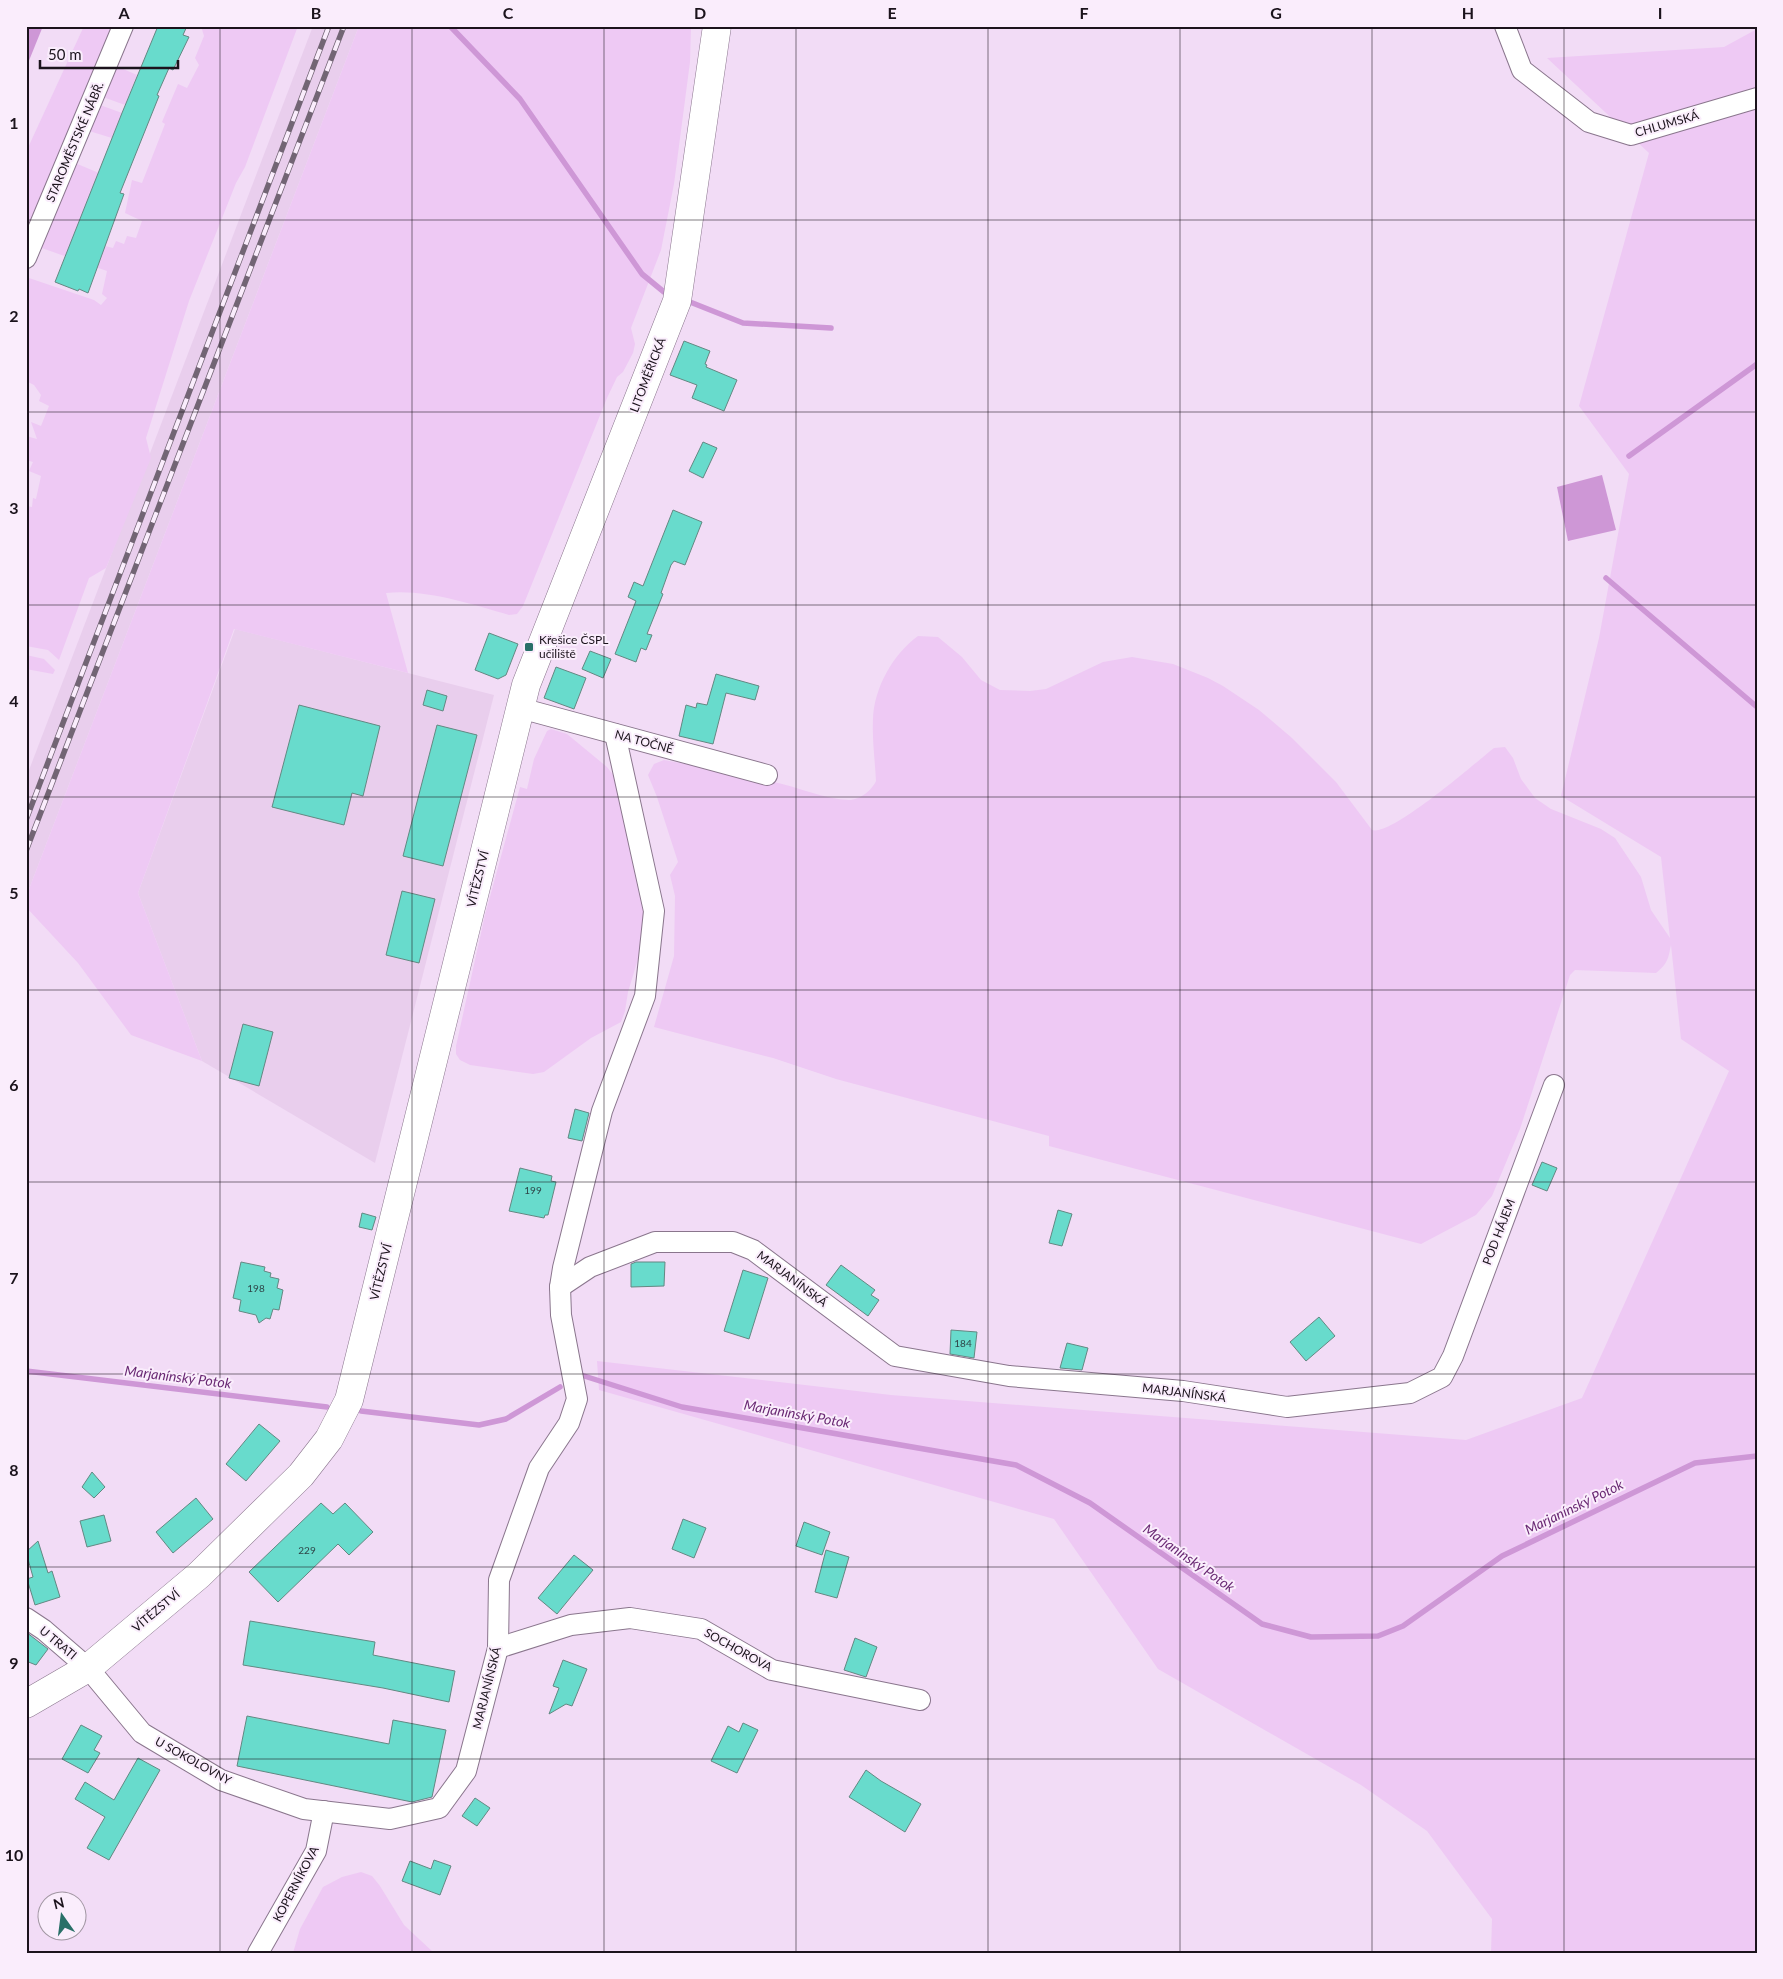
<svg xmlns="http://www.w3.org/2000/svg" width="1783" height="1979" viewBox="0 0 1783 1979" font-family="Lato,sans-serif">
<style>
.built{fill:#e9ceed}
.green{fill:#eec9f4}
.water{fill:#ce97d6}
.lines{fill:none;stroke-linecap:round;stroke-linejoin:round}
.stream{stroke:#ce97d6;stroke-width:5.5}
.building{fill:#68dbcc;stroke:#638882}
.street-casing{stroke:#8a768d;stroke-width:22}
.secondary-casing{stroke:#8a768d;stroke-width:29}
.street{stroke:#fff;stroke-width:20}
.secondary{stroke:#fff;stroke-width:28}
.rail-casing{stroke:#726574;stroke-width:5.5}
.rail{stroke:#faedfc;stroke-width:4;stroke-dasharray:11;stroke-linecap:butt}
.grid{fill:none;stroke:#1b131c;stroke-width:1;stroke-opacity:0.55}
.poi-dot{fill:#297068;stroke:#faedfc;stroke-width:2}
.labels{text-anchor:middle;stroke-width:4;stroke-linejoin:round;paint-order:stroke}
.number-label{font-size:10px;fill:#2e4548}
.street-label{font-size:12px;fill:#1b131c;stroke:#faedfc}
.poi-label{font-size:12px;fill:#1b131c;stroke:#faedfc;text-anchor:start}
.water-label{font-size:14px;font-style:italic;fill:#692873;stroke:#faedfc}
.neatline{fill:none;stroke:#1b131c;stroke-width:2}
.grid-label{font-size:16px;text-anchor:middle;font-weight:bold;fill:#1b131c}
</style>
<rect width="100%" height="100%" fill="#f2dcf6"/>
<!-- built -->
<g class="built">
<path d="M313,26H359L26,897V778Z"/>
<path d="M235,629L494,695L375,1163L202,1061L138,893Z"/>
</g>
<!-- green -->
<g class="green">
<path d="M84,26H115L26,236V152Z"/>
<path d="M201,26H298L245,167L236,183L189,301L146,438L151,458L106,568L89,578L59,660L48,650L26,646V506L32,507L33,498L36,499L41,476L29,471L33,462L26,460V436L37,439L31,422L41,426L49,406L39,401L41,395L34,385L26,381V277L94,300L101,305L107,298L102,294L107,271L36,246L75,163L99,173L105,246L113,248L116,241L124,244L127,236L136,238L142,221L125,213L132,180L142,183L165,124L162,122L178,84L187,88L199,65L195,58L204,36Z"/>
<path d="M359,26H691L690,62L674,184L661,250L631,328L635,344L633,353L623,372L617,377L607,398L523,606L517,614L509,615C471,604 426,589 386,593L408,673L234,629L138,893L202,1061L131,1035L78,963L26,907V897Z"/>
<path d="M1757,29V1953H1491L1492,1919L1427,1831L1361,1785L1158,1669L1054,1519L599,1390L597,1361L891,1395L1466,1440L1582,1398L1729,1071L1681,1039L1671,945C1668,959 1668,963 1656,973L1575,970L1570,975L1520,1129L1492,1196L1476,1215L1421,1244L1049,1146V1136L836,1079L773,1058L654,1027L674,956L675,896L670,875L678,862L657,797L648,775L654,764L664,760C700,767 738,773 774,782C798,787 824,799 849,800C860,800 872,790 876,781C875,761 872,739 873,719C874,688 893,654 918,636L938,637L962,657L981,680L1000,690L1030,691L1046,689L1103,662L1132,657L1173,664L1208,678L1223,686L1259,710L1292,738L1336,782L1372,830C1391,837 1475,763 1494,748L1505,747L1513,758L1521,779L1535,798L1551,809L1601,829L1615,838L1641,877L1651,910L1670,938L1661,857L1561,796L1599,638L1629,474L1579,406L1649,153L1547,58L1724,47Z"/>
<path d="M114,65L137,75L125,105L103,97Z"/>
<path d="M100,105L122,113L112,138L89,131Z"/>
<path d="M26,655L44,659L55,670L53,674L26,669Z"/>
<path d="M551,729L567,734L607,767L620,784L646,896L641,949L628,992L625,1011L621,1022L591,1038L544,1072L533,1074L470,1065L460,1060L456,1054V1046L485,915L520,787L527,789L534,759L547,731Z"/>
<path d="M361,1872L372,1876L380,1886L404,1925L434,1953H293L300,1929L323,1887L342,1877Z"/>
</g>
<!-- water -->
<g class="water">
<path d="M26,26H43L26,68Z"/>
<path d="M1602,475L1616,530L1568,541L1557,487Z"/>
</g>
<g class="lines">
<!-- stream -->
<g class="stream">
<path d="M450,26L520,99L642,274L664,292L672,295"/>
<path d="M685,300L743,323L831,328"/>
<path d="M1629,456L1757,364"/>
<path d="M1606,578L1757,707"/>
<path d="M26,1371L327,1407"/>
<path d="M581,1375L682,1407L1016,1465L1090,1503L1262,1624L1311,1637L1378,1636L1403,1626L1502,1556L1695,1463L1757,1456"/>
<path d="M361,1411L479,1425L506,1419L560,1387"/>
</g>
</g>
<!-- building -->
<g class="building">
<path d="M158,26H187L183,35L189,37L173,70L169,68L157,95L159,96L120,193L124,194L88,293L79,289L78,291L55,282L122,113Z"/>
<path d="M684,341L710,351L705,364L707,365L706,367L737,380L724,411L692,398L697,385L670,375Z"/>
<path d="M703,442L717,448L703,478L689,471Z"/>
<path d="M673,510L702,522L685,565L674,561L671,565L661,593L663,594L647,634L652,635L646,650L641,648L636,662L615,654L636,601L628,597L634,582L643,586Z"/>
<path d="M489,633L518,644L506,675L498,679L475,670Z"/>
<path d="M590,651L611,659L603,678L582,669Z"/>
<path d="M556,667L586,678L574,709L544,698Z"/>
<path d="M716,674L759,686L755,700L726,693L713,744L679,736L686,705L696,708L697,703L707,705Z"/>
<path d="M427,690L447,696L443,711L423,705Z"/>
<path d="M299,705L380,726L363,796L352,793L344,825L272,807Z"/>
<path d="M437,725L477,735L443,866L403,856Z"/>
<path d="M402,891L435,899L419,963L386,955Z"/>
<path d="M243,1024L273,1032L259,1086L229,1078Z"/>
<path d="M575,1109L589,1113L582,1141L568,1138Z"/>
<path d="M1542,1162L1557,1168L1547,1191L1532,1185Z"/>
<path d="M520,1168L552,1176L551,1181L556,1182L548,1215H545L544,1218L509,1211Z"/>
<path d="M1058,1210L1072,1214L1062,1246L1049,1243Z"/>
<path d="M362,1213L376,1217L372,1230L359,1227Z"/>
<path d="M241,1262L265,1267L264,1271L271,1273L270,1277L279,1279L277,1288L283,1290L279,1310L273,1309L270,1319L266,1318L259,1323L256,1315L239,1311L241,1300L233,1298Z"/>
<path d="M636,1262H665L664,1286L631,1287V1264Z"/>
<path d="M841,1265L875,1290L871,1295L879,1300L868,1316L826,1285Z"/>
<path d="M743,1270L768,1278L749,1339L724,1331Z"/>
<path d="M1319,1317L1335,1336L1306,1361L1290,1342Z"/>
<path d="M951,1330L977,1332L974,1358L950,1354Z"/>
<path d="M1067,1343L1088,1348L1082,1370L1060,1368Z"/>
<path d="M259,1424L280,1441L246,1481L226,1464Z"/>
<path d="M92,1472L105,1487L94,1498L82,1487Z"/>
<path d="M196,1498L213,1519L173,1553L156,1532Z"/>
<path d="M321,1503L333,1514L345,1503L373,1532L349,1555L338,1544L278,1602L249,1572Z"/>
<path d="M104,1515L111,1541L87,1547L80,1521Z"/>
<path d="M683,1519L706,1528L694,1558L672,1549Z"/>
<path d="M804,1522L830,1532L822,1555L796,1546Z"/>
<path d="M38,1541L48,1573L52,1571L60,1597L35,1605L27,1579L33,1577L26,1552Z"/>
<path d="M826,1550L849,1557L837,1598L815,1592Z"/>
<path d="M574,1555L593,1570L557,1614L538,1598Z"/>
<path d="M250,1621L375,1642L373,1655L455,1671L449,1702L383,1688L243,1665Z"/>
<path d="M26,1632L48,1649L36,1665L26,1661Z"/>
<path d="M855,1638L877,1647L866,1677L844,1670Z"/>
<path d="M563,1660L587,1669L572,1706L566,1704L549,1714L559,1688L553,1686Z"/>
<path d="M247,1716L389,1744L393,1720L446,1730L432,1797L412,1802L237,1766Z"/>
<path d="M743,1723L758,1730L737,1773L711,1761L728,1726L739,1732Z"/>
<path d="M81,1725L102,1736L94,1750L100,1753L88,1773L62,1759Z"/>
<path d="M138,1758L160,1770L109,1860L87,1848L105,1817L75,1799L85,1782L114,1800Z"/>
<path d="M866,1770L881,1781L921,1804L905,1832L849,1797Z"/>
<path d="M475,1798L490,1808L477,1826L462,1816Z"/>
<path d="M434,1860L451,1866L440,1895L402,1881L410,1861L431,1869Z"/>
</g>
<g class="lines">
<!-- street casing -->
<g class="street-casing">
<g id="street">
<path d="M1505,26L1522,70L1589,122L1631,135L1757,98"/>
<path d="M26,258L123,26"/>
<path d="M520,708L767,775"/>
<path d="M560,1287L590,1267L655,1242H733L753,1250L895,1356L1009,1376L1183,1391L1287,1407L1410,1393L1442,1377L1453,1356L1554,1085"/>
<path d="M26,1618L44,1630L88,1668L142,1733L221,1780L304,1809L390,1819L439,1808L466,1771L498,1648L499,1580L539,1468L569,1423L577,1399L561,1315L560,1287L563,1268L602,1111L645,996L654,911L615,734"/>
<path d="M498,1648L571,1625L630,1618L701,1629L772,1670L920,1700"/>
<path d="M258,1953L316,1851L324,1811"/>
</g>
</g>
<!-- secondary casing -->
<g class="secondary-casing">
<path id="secondary" d="M26,1704L88,1668L199,1575L301,1475L329,1439L349,1400L526,685L677,301L717,26"/>
</g>
<!-- street -->
<use href="#street" class="street"/>
<!-- secondary -->
<use href="#secondary" class="secondary"/>
<!-- rail casing -->
<g class="rail-casing">
<g id="rail">
<path d="M26,820L329,26"/>
<path d="M26,851L344,26"/>
</g>
</g>
<!-- rail -->
<use href="#rail" class="rail"/>
</g>
<!-- grid -->
<path class="grid" d="M220,26V1953M412,26V1953M604,26V1953M796,26V1953M988,26V1953M1180,26V1953M1372,26V1953M1564,26V1953M26,220H1757M26,412H1757M26,605H1757M26,797H1757M26,990H1757M26,1182H1757M26,1374H1757M26,1567H1757M26,1759H1757"/>
<!-- markers -->
<rect class="poi-dot" x="524" y="642" width="10" height="10" rx="2.5"/>
<g class="labels">
<!-- number labels -->
<g class="number-label">
<text x="533" y="1194">199</text>
<text x="256" y="1292">198</text>
<text x="963" y="1347">184</text>
<text x="307" y="1554">229</text>
</g>
<!-- street labels -->
<g class="street-label">
<text transform="translate(1667 124) rotate(-16)" y="4">CHLUMSKÁ</text>
<text transform="translate(75 142) rotate(-67)" y="4">STAROMĚSTSKÉ NÁBŘ.</text>
<text transform="translate(648 375) rotate(-69)" y="4">LITOMĚŘICKÁ</text>
<text transform="translate(644 742) rotate(15)" y="4">NA TOČNĚ</text>
<text transform="translate(478 879) rotate(-76)" y="4">VÍTĚZSTVÍ</text>
<text transform="translate(1499 1232) rotate(-69)" y="4">POD HÁJEM</text>
<text transform="translate(381 1272) rotate(-76)" y="4">VÍTĚZSTVÍ</text>
<text transform="translate(792 1279) rotate(37)" y="4">MARJANÍNSKÁ</text>
<text transform="translate(1184 1393) rotate(7)" y="4">MARJANÍNSKÁ</text>
<text transform="translate(156 1611) rotate(-40)" y="4">VÍTĚZSTVÍ</text>
<text transform="translate(58 1643) rotate(40)" y="4">U TRATI</text>
<text transform="translate(738 1650) rotate(29)" y="4">SOCHOROVA</text>
<text transform="translate(487 1688) rotate(-76)" y="4">MARJANÍNSKÁ</text>
<text transform="translate(193 1761) rotate(29)" y="4">U SOKOLOVNY</text>
<text transform="translate(296 1884) rotate(-62)" y="4">KOPERNÍKOVA</text>
</g>
<!-- poi labels -->
<g class="poi-label">
<text x="539" y="644">Křešice ČSPL<tspan x="539" dy="14">učiliště</tspan></text>
</g>
<!-- water labels -->
<g class="water-label">
<text transform="translate(178 1377) rotate(7)" y="5">Marjanínský Potok</text>
<text transform="translate(797 1414) rotate(10)" y="5">Marjanínský Potok</text>
<text transform="translate(1574 1507) rotate(-26)" y="5">Marjanínský Potok</text>
<text transform="translate(1189 1558) rotate(35)" y="5">Marjanínský Potok</text>
</g>
</g>
<!-- border -->
<rect width="1783" height="1979" fill="none" stroke="#faedfc" stroke-width="55"/>
<!-- north arrow -->
<g transform="translate(62 1916) rotate(346)"><circle r="24" fill="#faedfc" stroke="#a196a2"/>
<path d="M0-4L9 19L0 12L-9 19Z" fill="#297068"/>
<text y="-8" font-size="14" font-weight="bold" text-anchor="middle" fill="#1b131c">N</text>
</g>
<!-- scale -->
<path d="M40 60v8h138v-8" fill="none" stroke="#1b131c" stroke-width="2.5"/>
<text x="48" y="60" font-size="15" fill="#1b131c" stroke="#faedfc" stroke-width="4" paint-order="stroke">50 m</text>
<rect x="28" y="28" width="1728" height="1924" class="neatline"/>
<g class="grid-label">
<text x="124" y="19">A</text>
<text x="316" y="19">B</text>
<text x="508" y="19">C</text>
<text x="700" y="19">D</text>
<text x="892" y="19">E</text>
<text x="1084" y="19">F</text>
<text x="1276" y="19">G</text>
<text x="1468" y="19">H</text>
<text x="1660" y="19">I</text>
<text x="14" y="129">1</text>
<text x="14" y="322">2</text>
<text x="14" y="514">3</text>
<text x="14" y="707">4</text>
<text x="14" y="899">5</text>
<text x="14" y="1091">6</text>
<text x="14" y="1284">7</text>
<text x="14" y="1476">8</text>
<text x="14" y="1669">9</text>
<text x="14" y="1861">10</text>
</g>
</svg>
